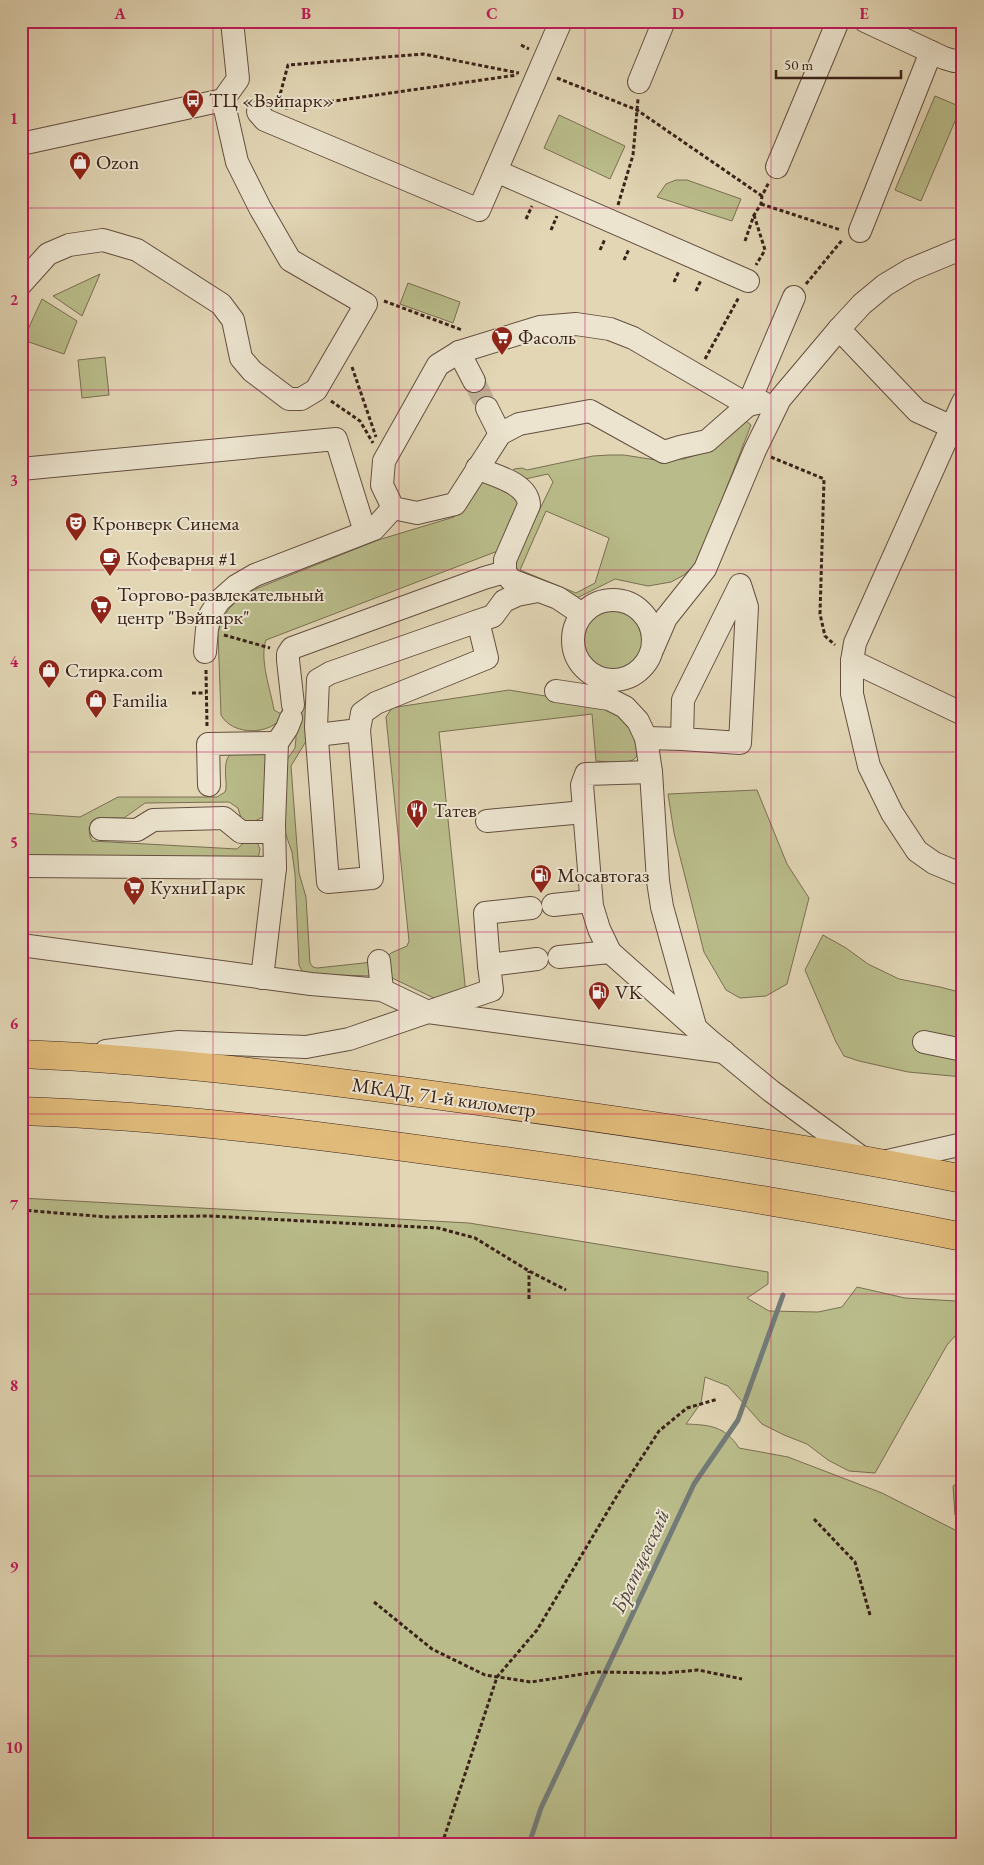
<svg xmlns="http://www.w3.org/2000/svg" width="984" height="1865" viewBox="0 0 984 1865" font-family="'EB Garamond',serif">
<style>
.green{fill:#b9bc8a;stroke:#7a6f52;fill-rule:evenodd}
.lines{fill:none;stroke-linecap:round;stroke-linejoin:round}
.stream{stroke:#727b78;stroke-width:5}
.minor-tunnel{stroke:#c0b296;stroke-width:22;stroke-dasharray:22 11;stroke-linecap:butt}
.minor-casing{stroke:#644f40;stroke-width:24}
.highway-casing{stroke:#3a2219;stroke-width:29}
.path{stroke:#3a2219;stroke-width:3;stroke-dasharray:4 2.5;stroke-linecap:butt}
.minor{stroke:#ece4cf;stroke-width:22}
.highway{stroke:#e1bb7a;stroke-width:28}
.grid{fill:none;stroke:#c2185b;stroke-width:1;stroke-opacity:0.55}
.labels{text-anchor:middle;stroke-width:4;stroke-linejoin:round;paint-order:stroke}
.poi-label{font-size:20px;fill:#3a2219;stroke:#ece4cf;text-anchor:start}
.street-label{font-size:20px;fill:#3a2219;stroke:#ece4cf}
.water-label{font-size:21px;font-style:italic;fill:#524740;stroke:#ece4cf}
.neatline{fill:none;stroke:#c2185b;stroke-width:2}
.grid-label{font-size:16px;text-anchor:middle;font-weight:bold;fill:#c2185b}
</style>
<rect width="100%" height="100%" fill="#e2d6b5"/>
<filter id="stains"><feTurbulence type="fractalNoise" baseFrequency=".004" numOctaves="4"/><feColorMatrix values="0 0 0 0 .2 0 0 0 0 .09 0 0 0 0 .02 0 0 0 .5 -.17"/></filter>
<radialGradient id="worn" r=".72"><stop offset=".6" stop-color="#630" stop-opacity="0"/><stop offset="1" stop-color="#630" stop-opacity=".3"/></radialGradient>
<!-- green -->
<g class="green">
<path d="M935,96L961,107L921,201L895,190Z"/>
<path d="M559,115L625,146L610,179L544,148Z"/>
<path d="M676,180H687L741,199L732,221L657,197L666,184Z"/>
<path d="M100,274L82,316L53,296Z"/>
<path d="M408,283L460,302L453,323L400,304Z"/>
<path d="M42,299L77,321L64,354L23,340Z"/>
<path d="M105,357L109,395L82,398L78,360Z"/>
<path d="M745,420L751,425L702,551L695,564L684,575L671,582L648,586L615,579L573,600L520,578L513,565L553,482L548,474L516,481L511,472L514,469L522,468L527,470L593,456L609,455H624L656,460L683,459L710,451ZM546,511L609,538L595,583L576,593L520,570Z"/>
<path d="M482,481L522,498L503,549L266,640C259,659 271,691 274,710L283,715C272,736 232,736 221,715L218,633C223,610 238,597 258,588L378,540L454,517Z"/>
<circle cx="611" cy="641" r="31"/>
<path d="M509,690L606,706L629,722L638,750L637,756L633,760L622,763L596,761L592,714L439,732L467,1004L440,1001L390,977L388,956L391,953L407,946L409,941L386,717L392,708L397,707Z"/>
<path d="M305,708L310,709L308,738L291,766L299,873L306,897L310,963L313,967L317,968L373,962L370,976L307,974L302,971L299,965L295,874L292,852L286,835L283,816V771L288,758L295,748L296,738L295,728L302,709Z"/>
<path d="M258,750L266,755L265,816L255,821H242L238,808L229,802L145,803L124,818H98L92,821L89,828L90,836L92,841L237,849L247,840H256L260,849L258,859L21,858V813L80,817L118,797H217L225,792L226,789C227,779 221,757 234,752C240,749 251,750 258,750Z"/>
<path d="M757,790L787,864L809,898L787,984L766,996L740,998L726,990L704,952L674,833L668,794Z"/>
<path d="M823,935L846,948L868,964L899,979L940,987L963,993V1077L908,1072L859,1061L844,1056L836,1042L805,970Z"/>
<path d="M21,1198L469,1223L768,1272V1284L747,1298L769,1311L818,1312L842,1307L857,1287L905,1298L956,1301L963,1327L947,1345L875,1473L849,1471L828,1460L807,1444L784,1435L762,1424L728,1386L705,1377L701,1403L686,1424C710,1425 725,1426 739,1448L788,1457L882,1493L963,1534V1844H21Z"/>
<path d="M963,1480V1517L955,1515L953,1486Z"/>
</g>
<g class="lines">
<!-- stream -->
<path class="stream" d="M529,1844L541,1808L694,1484L738,1420L783,1295"/>
<!-- minor-tunnel -->
<path class="minor-tunnel" d="M474,381L487,408"/>
<!-- minor casing -->
<g class="minor-casing">
<g id="minor">
<path d="M865,21L944,58L954,61L963,60"/>
<path d="M639,82L664,21"/>
<path d="M258,112L265,120L479,210L561,21"/>
<path d="M21,144L223,100L238,79L232,21"/>
<path d="M777,167L838,21"/>
<path d="M496,171L748,281"/>
<path d="M860,231L931,52"/>
<path d="M21,284L48,254L69,245L103,240L137,250L221,304L233,320L241,358L252,371L289,399H301L316,390L366,304L290,260L260,208L237,162L223,100"/>
<path d="M576,324L610,329L633,338L748,405L707,441L680,447L664,452L590,411L519,424L500,434L455,504L417,513L393,508L382,485L384,461L438,365L459,352L540,327Z"/>
<path d="M839,329L917,411L952,427"/>
<path d="M459,352L474,381"/>
<path d="M762,402L748,405L794,297"/>
<path d="M963,402L855,643L852,661L963,714"/>
<path d="M487,408L500,434"/>
<path d="M477,468C495,476 528,483 529,505L505,560V572L511,580L558,598L582,614"/>
<path d="M21,469L336,439L365,532"/>
<circle cx="613" cy="640" r="40"/>
<path d="M478,621L487,658L376,703L362,713L359,730L372,878L328,882L316,727L318,680L330,673L478,621L493,616L504,601L517,595L538,591"/>
<path d="M653,648L666,618L705,569L755,450L780,399L839,329L862,304L885,285L910,270L963,248"/>
<path d="M205,652L207,629L210,615L219,601L236,586L255,575L374,529L393,508"/>
<path d="M852,661V694L869,766L892,813L917,851L934,863L963,875"/>
<path d="M556,691L609,699L625,707L638,721L646,738L651,772L658,881L662,907L695,1026"/>
<path d="M293,705L288,660V654L292,648L484,578L505,572"/>
<path d="M317,735L359,730"/>
<path d="M646,738L682,739L683,700L740,585L747,607L740,743L682,739"/>
<path d="M209,785L208,744L277,743"/>
<path d="M487,821L584,812"/>
<path d="M101,829L137,830L153,820L224,818L241,832H274"/>
<path d="M21,866L275,868"/>
<path d="M553,905L591,901"/>
<path d="M21,945L311,984L382,990L428,1012L724,1052"/>
<path d="M610,952L599,929L592,906L582,785L586,774L651,772"/>
<path d="M559,957L610,952L709,1040L771,1091L865,1160"/>
<path d="M379,961L382,990"/>
<path d="M489,965L485,913L531,908"/>
<path d="M262,978L275,868L274,824L277,743L287,728L291,718"/>
<path d="M924,1042L963,1050"/>
<path d="M106,1051L179,1042L306,1047L349,1039L492,990L489,965L537,959"/>
<path d="M883,1162L963,1144"/>
</g>
</g>
<!-- highway casing -->
<g class="highway-casing">
<g id="highway">
<path d="M21,1054C170,1060 316,1079 463,1099C630,1122 797,1146 963,1179"/>
<path d="M21,1111C171,1116 319,1135 468,1156C633,1178 799,1204 963,1237"/>
</g>
</g>
<!-- path -->
<g class="path">
<path d="M521,45L529,49"/>
<path d="M557,78L637,110L762,196"/>
<path d="M277,106L288,65L423,54L519,73"/>
<path d="M285,108L517,75"/>
<path d="M761,204L841,230"/>
<path d="M618,205L633,155L638,99"/>
<path d="M754,215L765,250L756,265"/>
<path d="M526,219L532,206"/>
<path d="M551,230L557,216"/>
<path d="M745,241L754,215L761,204L762,196L769,182"/>
<path d="M600,250L605,239"/>
<path d="M624,260L629,249"/>
<path d="M674,282L679,271"/>
<path d="M806,284L843,239"/>
<path d="M696,291L701,280"/>
<path d="M384,301L462,330"/>
<path d="M705,359L739,297"/>
<path d="M352,367L376,437"/>
<path d="M331,401L360,421L373,443"/>
<path d="M771,457L824,479L820,614L825,636L835,645"/>
<path d="M224,635L270,648"/>
<path d="M206,670L207,726"/>
<path d="M192,693H206"/>
<path d="M21,1210L107,1217L209,1216L438,1228L475,1238L529,1271L566,1290"/>
<path d="M529,1299V1271"/>
<path d="M814,1519L855,1562L870,1615"/>
<path d="M374,1602L432,1649L485,1675L531,1682L596,1672L665,1673L698,1670L742,1679"/>
<path d="M442,1844L497,1677L537,1630L618,1494L659,1431L687,1408L718,1399"/>
</g>
<!-- minor -->
<use href="#minor" class="minor"/>
<!-- highway -->
<use href="#highway" class="highway"/>
</g>
<!-- grid -->
<path class="grid" d="M213,21V1844M399,21V1844M585,21V1844M771,21V1844M21,208H963M21,390H963M21,570H963M21,752H963M21,932H963M21,1114H963M21,1294H963M21,1476H963M21,1656H963"/>
<!-- icons -->
<defs>
<g id="bus-pin" transform="scale(1.125)"><path d="M0 17L-7.5 6A9.5 9.5 0 1 1 7.5 6Z" fill="#8f2418" stroke="#ece4cf"/><path d="M-5-6H5V4H4V6H2V4H-2V6H-4V4H-5ZM-3.5-4V0h7V-4ZM-3.5 1.2v1.5H-2V1.2ZM2 1.2v1.5H3.5V1.2Z" fill="#fff"/></g>
<g id="shop-pin" transform="scale(1.125)"><path d="M0 17L-7.5 6A9.5 9.5 0 1 1 7.5 6Z" fill="#8f2418" stroke="#ece4cf"/><path d="M-5-2.5h2.3a2.7 3.5 0 0 1 5.4 0H5L5.5 6h-11ZM-1.5-2.5h3a1.5 2.3 0 0 0-3 0Z" fill="#fff"/></g>
<g id="supermarket-pin" transform="scale(1.125)"><path d="M0 17L-7.5 6A9.5 9.5 0 1 1 7.5 6Z" fill="#8f2418" stroke="#ece4cf"/><path d="M-6-5.5h2.5l.6 2H6L4.5 2H-2.5L-4.4-4H-6ZM-1.5 3.2a1.3 1.3 0 1 0 .1 0ZM3 3.2a1.3 1.3 0 1 0 .1 0Z" fill="#fff"/></g>
<g id="theatre-pin" transform="scale(1.125)"><path d="M0 17L-7.5 6A9.5 9.5 0 1 1 7.5 6Z" fill="#8f2418" stroke="#ece4cf"/><path d="M-5-5.5Q0-4 5-5.5V0Q5 5 0 6Q-5 5-5 0ZM-3.3-2.5H-1v1.5H-3.3ZM1-2.5H3.3v1.5H1ZM-2.8 1Q0 5.5 2.8 1Z" fill="#fff"/></g>
<g id="cafe-pin" transform="scale(1.125)"><path d="M0 17L-7.5 6A9.5 9.5 0 1 1 7.5 6Z" fill="#8f2418" stroke="#ece4cf"/><path d="M-5.5-4.5H6V0H3Q3 3.5 0 3.5H-2.5Q-5.5 3.5-5.5 0ZM3-3.2v2h1.7v-2ZM-6 4.5H4V6H-6Z" fill="#fff"/></g>
<g id="restaurant-pin" transform="scale(1.125)"><path d="M0 17L-7.5 6A9.5 9.5 0 1 1 7.5 6Z" fill="#8f2418" stroke="#ece4cf"/><path d="M-5-6h1v4h1v-4h1v4h1v-4h1v5L-1.5 .5V6h-2V.5L-5-1ZM5-6V6H3V1.5H1.5Q1.5-4 5-6Z" fill="#fff"/></g>
<g id="fuel-pin" transform="scale(1.125)"><path d="M0 17L-7.5 6A9.5 9.5 0 1 1 7.5 6Z" fill="#8f2418" stroke="#ece4cf"/><path d="M-5.5-6h7V0h2V4h1.3V-2.5L3-4.5l.8-.8L6-3V5H2.5V1h-1V6h-7ZM-4.2-4.7v3.2H.2V-4.7Z" fill="#fff"/></g>
</defs>
<g fill-rule="evenodd">
<use href="#bus-pin" x="193" y="100"/>
<use href="#shop-pin" x="80" y="162"/>
<use href="#supermarket-pin" x="502" y="337"/>
<use href="#theatre-pin" x="76" y="523"/>
<use href="#cafe-pin" x="110" y="558"/>
<use href="#supermarket-pin" x="101" y="606"/>
<use href="#shop-pin" x="49" y="670"/>
<use href="#shop-pin" x="96" y="700"/>
<use href="#restaurant-pin" x="417" y="810"/>
<use href="#fuel-pin" x="541" y="875"/>
<use href="#supermarket-pin" x="134" y="887"/>
<use href="#fuel-pin" x="599" y="992"/>
</g>
<g class="labels">
<!-- poi labels -->
<g class="poi-label">
<text x="209" y="107">ТЦ «Вэйпарк»</text>
<text x="96" y="169">Ozon</text>
<text x="518" y="344">Фасоль</text>
<text x="92" y="530">Кронверк Синема</text>
<text x="126" y="565">Кофеварня #1</text>
<text x="117" y="601">Торгово-развлекательный<tspan x="117" dy="23">центр "Вэйпарк"</tspan></text>
<text x="65" y="677">Стирка.com</text>
<text x="112" y="707">Familia</text>
<text x="433" y="817">Татев</text>
<text x="557" y="882">Мосавтогаз</text>
<text x="150" y="894">КухниПарк</text>
<text x="615" y="999">VK</text>
</g>
<!-- street labels -->
<g class="street-label">
<text transform="translate(444 1097) rotate(8)" y="7">МКАД, 71-й километр</text>
</g>
<!-- water labels -->
<g class="water-label">
<text transform="translate(640 1561) rotate(-65)" y="7">Братцевский</text>
</g>
</g>
<!-- margin -->
<rect width="984" height="1865" fill="none" stroke="#e2d6b5" stroke-width="55"/>
<!-- scale -->
<path d="M776 70v8h125v-8" fill="none" stroke="#3a2219" stroke-width="2.5"/>
<text x="784" y="70" font-size="15" fill="#3a2219" stroke="#ece4cf" stroke-width="4" paint-order="stroke">50 m</text>
<rect x="28" y="28" width="928" height="1810" class="neatline"/>
<g class="grid-label">
<text x="120" y="19">A</text>
<text x="306" y="19">B</text>
<text x="492" y="19">C</text>
<text x="678" y="19">D</text>
<text x="864" y="19">E</text>
<text x="14" y="124">1</text>
<text x="14" y="305">2</text>
<text x="14" y="486">3</text>
<text x="14" y="667">4</text>
<text x="14" y="848">5</text>
<text x="14" y="1029">6</text>
<text x="14" y="1210">7</text>
<text x="14" y="1391">8</text>
<text x="14" y="1572">9</text>
<text x="14" y="1753">10</text>
</g>
<rect width="100%" height="100%" filter="url(#stains)"/>
<rect width="100%" height="100%" fill="url(#worn)"/>
</svg>
